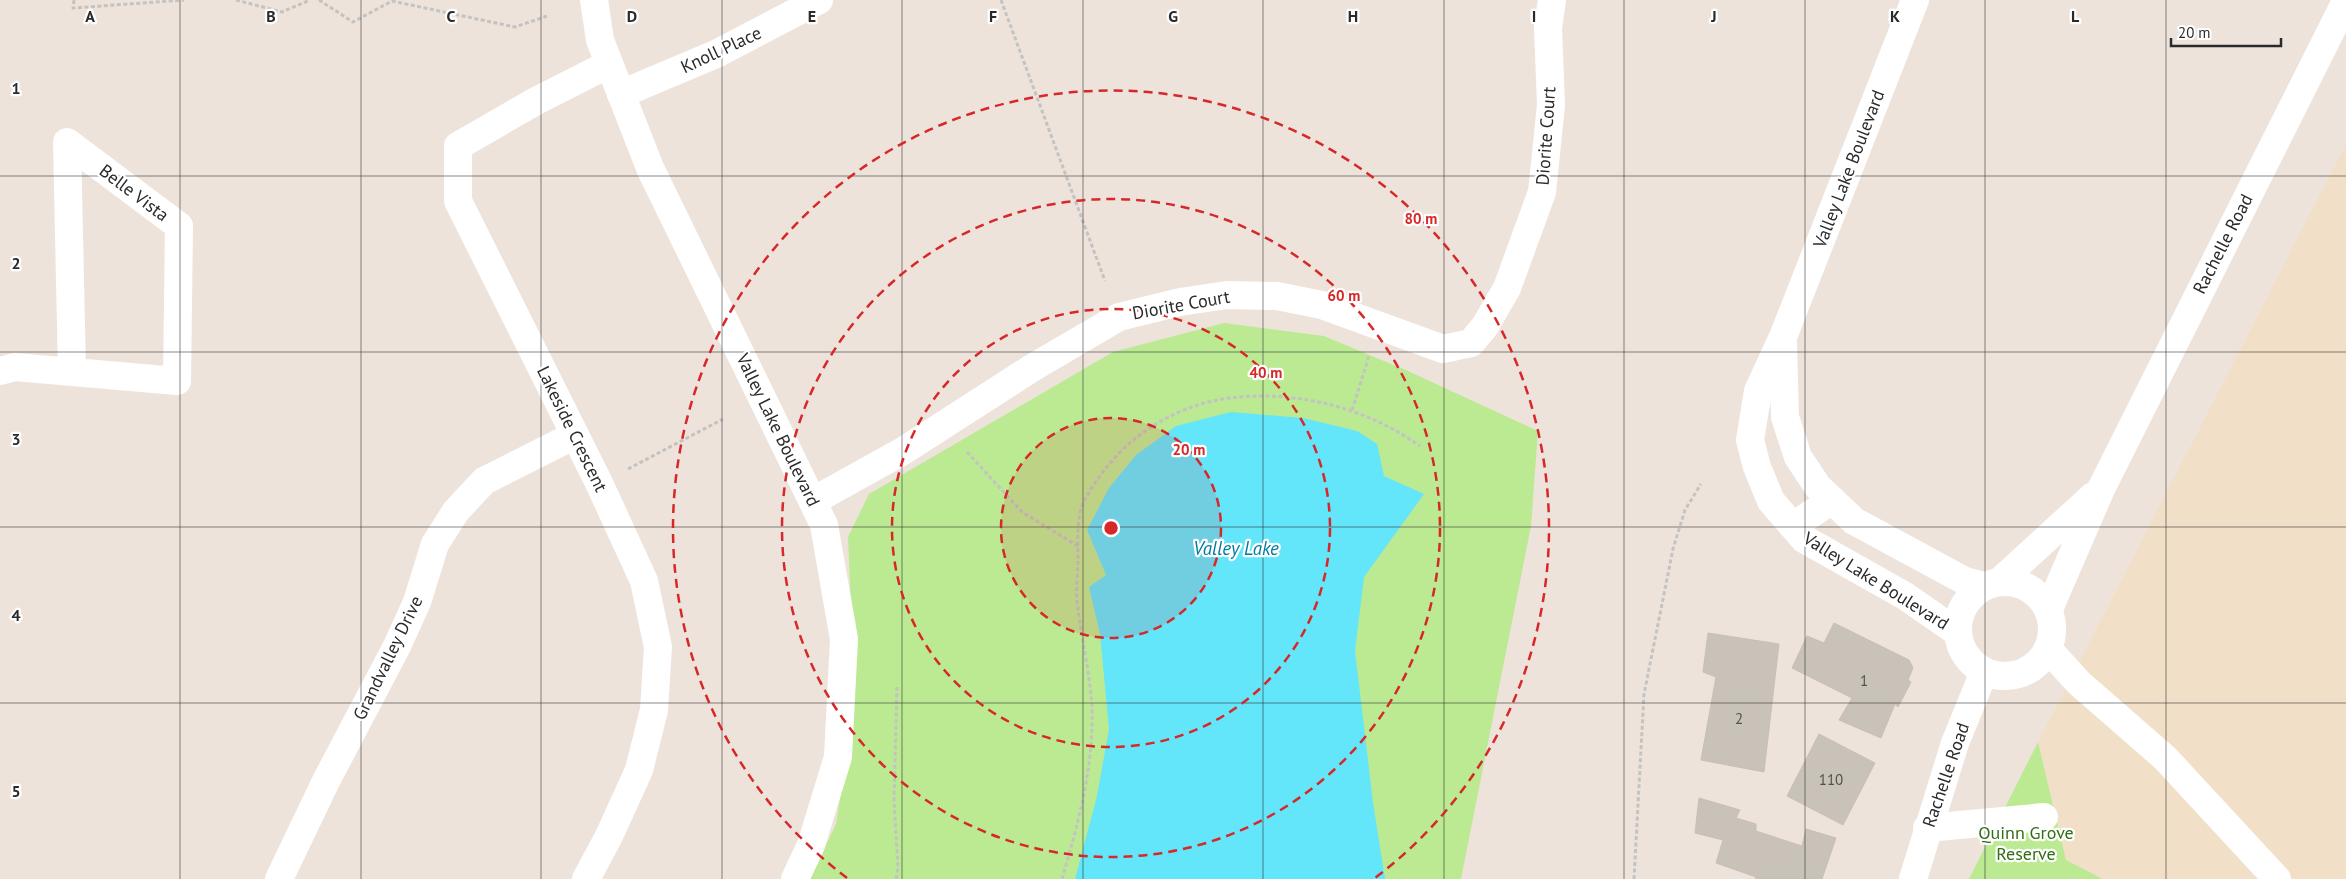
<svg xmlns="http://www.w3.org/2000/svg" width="2346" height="879" viewBox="0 0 2346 879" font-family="'PT Sans',sans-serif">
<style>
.education{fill:#f1dfc8}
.green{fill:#bbea92}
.water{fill:#63e5fa}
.building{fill:#c8c2b9;stroke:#c9bfb4}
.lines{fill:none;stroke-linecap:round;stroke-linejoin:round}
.path{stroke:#c3c3c3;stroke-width:3;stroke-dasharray:4 2.5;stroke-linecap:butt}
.minor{stroke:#fff;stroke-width:28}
.grid{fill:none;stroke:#2a2a2a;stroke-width:1;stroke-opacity:0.55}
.ring{fill:none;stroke:#d62828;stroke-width:2.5;stroke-dasharray:9 6}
.labels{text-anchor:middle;stroke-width:4.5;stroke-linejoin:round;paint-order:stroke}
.number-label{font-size:15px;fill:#52504e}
.street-label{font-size:18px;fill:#2a2a2a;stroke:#fff}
.park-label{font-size:18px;fill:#316e13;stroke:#fff}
.water-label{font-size:19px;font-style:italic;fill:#027da0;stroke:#fff}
.grid-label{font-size:16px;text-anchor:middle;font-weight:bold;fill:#2a2a2a;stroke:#fff;stroke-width:4.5;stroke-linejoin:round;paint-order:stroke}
.centre{fill:#d62828;stroke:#fff;stroke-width:2.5}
.ring-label{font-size:15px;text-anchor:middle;font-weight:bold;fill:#d62828;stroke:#fff;stroke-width:4.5;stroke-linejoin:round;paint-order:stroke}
</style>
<rect width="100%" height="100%" fill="#eee3db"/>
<!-- education -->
<path class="education" d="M2346,144V879H2103L2066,860L2038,742Z"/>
<!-- green -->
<g class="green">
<path d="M1224,323L1324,336L1408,371L1538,431L1531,526L1461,879H810L836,824L855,697L848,537L869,494L1113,352Z"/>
<path d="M2038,742L2066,860L2103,879H1969Z"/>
</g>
<!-- water -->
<path class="water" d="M1231,412L1303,418L1357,431L1377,444L1384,476L1424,494L1364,577L1355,651L1373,803L1385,879H1075L1097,796L1109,729L1100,634L1089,587L1106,575L1087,530L1109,488L1136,455L1176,426Z"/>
<!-- building -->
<g class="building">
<path d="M1834,623L1909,660L1913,668L1908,680L1911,682L1898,707L1895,704L1881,738L1839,720L1852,698L1792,668L1807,636L1824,643Z"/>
<path d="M1708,633L1779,644L1764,772L1701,760L1716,677L1703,672Z"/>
<path d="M1819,734L1875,763L1843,825L1787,796Z"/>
<path d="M1699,798L1740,810L1736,818L1756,824V831L1802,846L1806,829L1836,838L1822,879H1755L1756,877L1716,863L1723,840L1695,833Z"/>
</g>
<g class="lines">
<!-- path -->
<g class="path">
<path d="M74,0L73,8L184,0"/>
<path d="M236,0L282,12L310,0"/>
<path d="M319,0L353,22L392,1L515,27L547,16"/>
<path d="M1001,0L1105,281"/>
<path d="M1352,410L1369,356"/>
<path d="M967,452L1022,512L1078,546"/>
<path d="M628,469L723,419"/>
<path d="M896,879L898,868L894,800L897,687"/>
<path d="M1062,879C1078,824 1094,766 1092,708C1090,672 1081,637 1077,601C1076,587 1078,572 1078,559C1078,544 1077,527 1080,512C1085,491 1115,455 1132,441C1160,418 1193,403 1229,398C1296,390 1365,407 1420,446"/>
<path d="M1634,879L1644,694L1673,549L1685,510L1701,484"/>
</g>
<!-- minor -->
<g class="minor">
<path d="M594,0L600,40L650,168L824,525L844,639L838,757L811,845L795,879"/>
<path d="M1915,0L1783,337L1758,391L1750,440L1757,467L1771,501L1804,539L1905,596L1957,632"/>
<path d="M621,94L716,54L819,0"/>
<path d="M1783,344L1785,417L1798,457L1818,487L1854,521L1965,581L1984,586"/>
<path d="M0,371L15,367L177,381L179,226L67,142L72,372"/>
<path d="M813,501L903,451L1032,368L1119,317L1180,302L1227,295L1277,296L1322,305L1443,349L1471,343L1485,326L1507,288L1542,192L1551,105L1548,28L1552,0"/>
<path d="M1793,526L1832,500"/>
<path d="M2000,581L2093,496"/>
<circle cx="2005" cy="629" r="47"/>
<path d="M2049,609L2101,489L2346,1"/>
<path d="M2048,649L2079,683L2165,758L2277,879"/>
<path d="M1927,828L2044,817"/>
<path d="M279,879L326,781L397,646L417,602L435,544L456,511L484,481L575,435"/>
<path d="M586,879L609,836L639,770L654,710L658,647L644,581L599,483L458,201V146L536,101L609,64"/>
<path d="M1913,879L1955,743L1984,672"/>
</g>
</g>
<!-- grid -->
<path class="grid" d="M180,0V879M361,0V879M541,0V879M722,0V879M902,0V879M1083,0V879M1263,0V879M1444,0V879M1624,0V879M1805,0V879M1985,0V879M2166,0V879M0,176H2346M0,352H2346M0,527H2346M0,703H2346"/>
<!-- distance rings -->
<circle cx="1111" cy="528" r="110" fill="#d62828" fill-opacity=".12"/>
<g class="ring">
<circle cx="1111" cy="528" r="110"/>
<circle cx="1111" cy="528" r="219"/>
<circle cx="1111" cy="528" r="329"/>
<path d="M847 878A438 438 0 1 1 1375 878"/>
</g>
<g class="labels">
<!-- number labels -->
<g class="number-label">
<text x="1864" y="686">1</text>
<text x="1739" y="724">2</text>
<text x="1831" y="785">110</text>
</g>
<!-- street labels -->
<g class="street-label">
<text transform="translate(721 50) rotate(-25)" y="6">Knoll Place</text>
<text transform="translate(1546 136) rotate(-86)" y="6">Diorite Court</text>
<text transform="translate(1849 169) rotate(-69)" y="6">Valley Lake Boulevard</text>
<text transform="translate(134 193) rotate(37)" y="6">Belle Vista</text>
<text transform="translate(2223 244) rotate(-63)" y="6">Rachelle Road</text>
<text transform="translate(1181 305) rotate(-10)" y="6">Diorite Court</text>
<text transform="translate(572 429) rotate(64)" y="6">Lakeside Crescent</text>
<text transform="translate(778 430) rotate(64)" y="6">Valley Lake Boulevard</text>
<text transform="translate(1876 581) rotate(32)" y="6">Valley Lake Boulevard</text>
<text transform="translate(388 658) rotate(-64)" y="6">Grandvalley Drive</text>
<text transform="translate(1946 775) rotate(-71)" y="6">Rachelle Road</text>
</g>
<!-- park labels -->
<g class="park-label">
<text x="2026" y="839">Quinn Grove<tspan x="2026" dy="21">Reserve</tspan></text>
</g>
<!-- water labels -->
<g class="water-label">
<text x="1236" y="555">Valley Lake</text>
</g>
</g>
<g class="grid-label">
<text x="90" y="22">A</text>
<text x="271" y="22">B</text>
<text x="451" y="22">C</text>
<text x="632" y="22">D</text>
<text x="812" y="22">E</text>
<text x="993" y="22">F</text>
<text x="1173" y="22">G</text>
<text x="1353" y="22">H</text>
<text x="1534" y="22">I</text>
<text x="1714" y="22">J</text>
<text x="1895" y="22">K</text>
<text x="2075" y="22">L</text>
<text x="16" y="94">1</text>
<text x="16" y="269">2</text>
<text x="16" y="445">3</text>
<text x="16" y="621">4</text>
<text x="16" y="797">5</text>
</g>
<circle cx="1111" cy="528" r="8" class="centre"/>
<g class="ring-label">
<text x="1421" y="224">80 m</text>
<text x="1344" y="301">60 m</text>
<text x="1266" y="378">40 m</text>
<text x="1189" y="455">20 m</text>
</g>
<!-- scale -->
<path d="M2171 38v8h110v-8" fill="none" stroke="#2a2a2a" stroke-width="2.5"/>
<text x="2178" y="38" font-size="15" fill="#2a2a2a" stroke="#ffffff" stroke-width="4" paint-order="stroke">20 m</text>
</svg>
